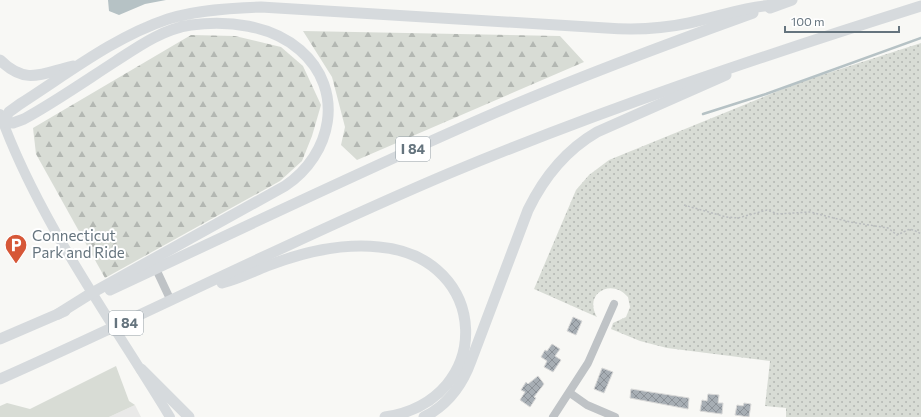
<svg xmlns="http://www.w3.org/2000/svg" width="921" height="417" viewBox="0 0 921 417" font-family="Commissioner,sans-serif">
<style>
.built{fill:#e9e9e8}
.grass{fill:#d8dcd5}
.forest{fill:url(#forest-firs)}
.park{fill:url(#park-dots)}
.water{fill:#b6c2c5}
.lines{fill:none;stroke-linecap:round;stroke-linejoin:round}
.stream{stroke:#b6c2c5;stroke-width:2.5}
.building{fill:url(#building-cross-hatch);stroke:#d9d9d8}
.path{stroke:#b9bcbe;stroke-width:1.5;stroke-dasharray:2 2;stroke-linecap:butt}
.minor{stroke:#bfc3c6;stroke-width:8}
.major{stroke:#d6dadd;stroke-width:10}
.highway{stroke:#d6dadd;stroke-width:11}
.labels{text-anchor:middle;stroke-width:4;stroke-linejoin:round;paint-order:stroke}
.shield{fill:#fff;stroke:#939ea5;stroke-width:1}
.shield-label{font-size:14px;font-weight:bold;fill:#65747e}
.poi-label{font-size:15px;fill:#65747e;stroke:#fff;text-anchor:start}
</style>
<defs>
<pattern id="forest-firs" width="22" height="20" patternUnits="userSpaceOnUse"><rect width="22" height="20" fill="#d8dcd5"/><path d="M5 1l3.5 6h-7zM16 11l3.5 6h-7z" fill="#b3b7b2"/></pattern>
<pattern id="park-dots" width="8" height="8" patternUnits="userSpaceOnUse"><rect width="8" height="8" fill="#d8dcd5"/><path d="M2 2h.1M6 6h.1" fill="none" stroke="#b3b7b2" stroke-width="1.8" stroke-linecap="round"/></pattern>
<pattern id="building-cross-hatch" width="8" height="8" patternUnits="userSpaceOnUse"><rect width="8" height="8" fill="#a7aeb4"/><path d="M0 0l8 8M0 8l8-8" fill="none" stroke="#8c9298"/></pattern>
</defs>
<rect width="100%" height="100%" fill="#f8f8f5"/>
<!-- built -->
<path class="built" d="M135,405L141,417H109Z"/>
<!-- grass -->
<path class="grass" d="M116,366L129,401L135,405L109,417H0V406L7,403L30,409Z"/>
<!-- forest -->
<g class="forest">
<path d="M303,31L560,36L584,62L357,160L341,145L345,127L332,77Z"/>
<path d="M191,35L235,36L281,47L303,66L321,105L312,136L302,161L280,181L105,278L36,154L33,128Z"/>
</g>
<!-- park -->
<path class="park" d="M921,43V417H786V408L765,406L770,361L667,348L640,341L611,329L613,323L626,317L630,307L628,297C611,277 583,294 597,317L534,289L576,190L589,175L609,160L800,82Z"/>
<!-- water -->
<path class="water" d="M108,0H166L145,4L119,15L109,11Z"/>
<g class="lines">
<!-- stream -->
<path class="stream" d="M703,114L766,94L921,38"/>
</g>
<!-- building -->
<g class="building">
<path d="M573,317L582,321L576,335L567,331Z"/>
<path d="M552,344L560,349L555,356L561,360L553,372L544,367L547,361L541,357L545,350L547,351Z"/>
<path d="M602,368L613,372L604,393L594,389Z"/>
<path d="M538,376L544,384L534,397L536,398L530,407L520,400L525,392L521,390L526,382L528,384Z"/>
<path d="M631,389L689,398L688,409L630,398Z"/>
<path d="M708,394L719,395L718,403H723L722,414L700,411L702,400L707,401Z"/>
<path d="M744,403L751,404L749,417L735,415L737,405L743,406Z"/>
</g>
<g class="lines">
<!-- path -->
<path class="path" d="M684,205L726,217L738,218L767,210L778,214L810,212L850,222L888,228L897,235C909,230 908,226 921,234"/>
<!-- minor -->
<g class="minor">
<path d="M156,269L171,301"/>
<path d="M570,393L587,405L615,417"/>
<path d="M553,417L588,363L614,304"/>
</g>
<!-- major -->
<path class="major" d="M0,114C38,220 112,321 170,417"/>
<!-- highway -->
<g class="highway">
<path d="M770,8L792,0"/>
<path d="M0,60C26,86 43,73 73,66"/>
<path d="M222,283C238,279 252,272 267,266C303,252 340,243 379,247C491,257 496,400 385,417"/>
<path d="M110,290C239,230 367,168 497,112C581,76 667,44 753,13"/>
<path d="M58,314L90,294L285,186C332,155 346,90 300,50C271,25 228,20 191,25C163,29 139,46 116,61C85,81 55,102 24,119L13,123L3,122L9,112L20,104C67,74 114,37 168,19C197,10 230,8 261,7L606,28C634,30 661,29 689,23C718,17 746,6 776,5"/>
<path d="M0,339L65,311"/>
<path d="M141,369L189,417"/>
<path d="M0,379C151,312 298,237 450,173C604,109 762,56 921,6"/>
<path d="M424,417C448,405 462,386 471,361L528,210C544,177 566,150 597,132L726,75"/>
</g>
</g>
<!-- icons -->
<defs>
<g id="parking-pin" transform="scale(1.15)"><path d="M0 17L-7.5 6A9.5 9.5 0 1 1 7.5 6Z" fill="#d65737" stroke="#fff"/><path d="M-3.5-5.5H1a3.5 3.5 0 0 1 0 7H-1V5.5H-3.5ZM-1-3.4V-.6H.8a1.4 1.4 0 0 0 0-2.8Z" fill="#fff"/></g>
</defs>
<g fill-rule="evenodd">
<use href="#parking-pin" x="16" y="245"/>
</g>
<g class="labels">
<!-- shield labels -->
<g class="shield">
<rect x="396" y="137" width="34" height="24" rx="3"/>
<rect x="109" y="311" width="34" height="24" rx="3"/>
</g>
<g class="shield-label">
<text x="413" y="154">I 84</text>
<text x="126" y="328">I 84</text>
</g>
<!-- poi labels -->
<g class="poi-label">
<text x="32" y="241">Connecticut<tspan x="32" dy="17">Park and Ride</tspan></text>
</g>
</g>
<!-- scale -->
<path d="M785 26v6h114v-6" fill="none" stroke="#65747e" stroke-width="2"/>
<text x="791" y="26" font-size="12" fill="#65747e" stroke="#ffffff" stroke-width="3" paint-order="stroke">100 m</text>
</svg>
